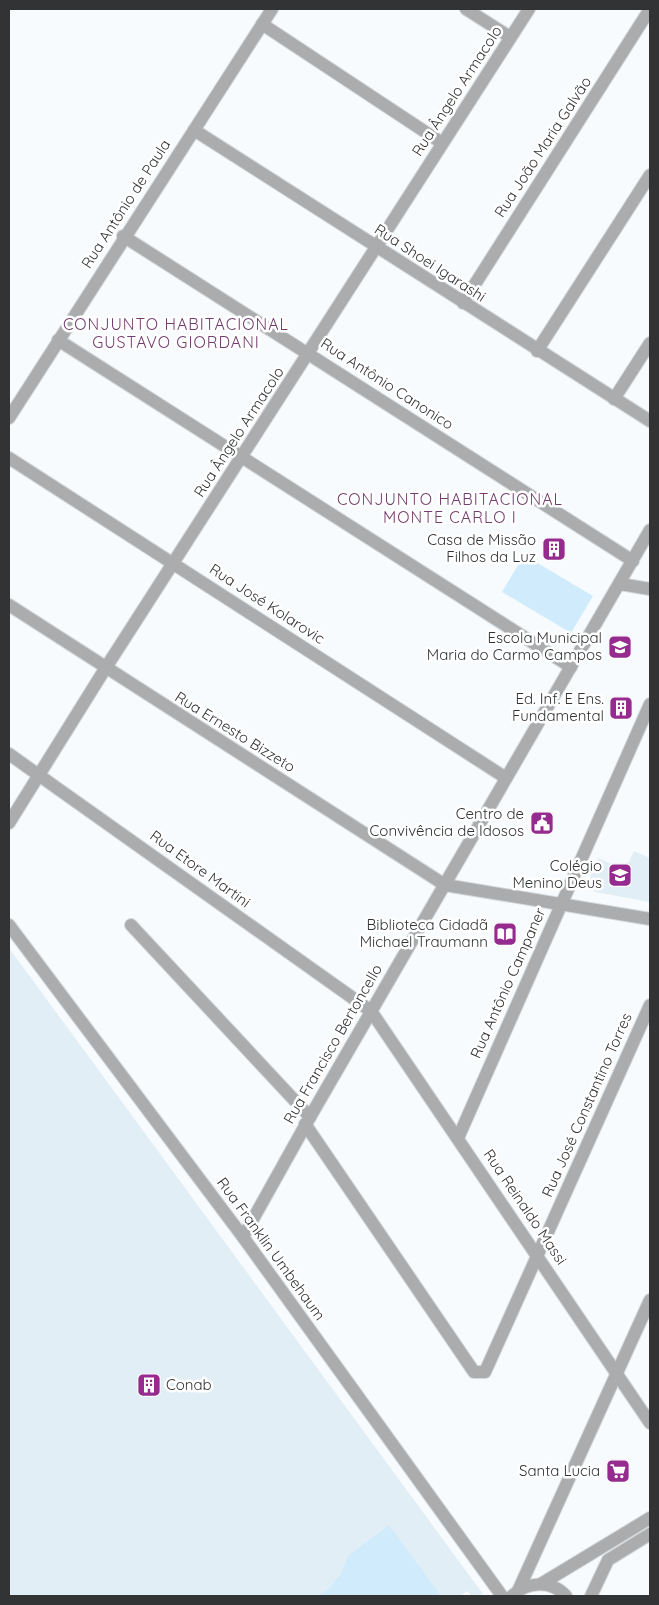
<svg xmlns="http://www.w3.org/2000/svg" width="659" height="1605" viewBox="0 0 659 1605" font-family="Quicksand,sans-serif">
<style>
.built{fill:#e2eef5}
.green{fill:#d0ecfc}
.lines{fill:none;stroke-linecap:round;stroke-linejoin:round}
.minor-casing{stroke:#d3d7da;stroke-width:14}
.tertiary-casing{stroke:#d3d7da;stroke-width:14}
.minor{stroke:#aaacad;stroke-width:12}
.tertiary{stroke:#aaacad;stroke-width:12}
.labels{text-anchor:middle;stroke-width:5;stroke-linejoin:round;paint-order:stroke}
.street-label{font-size:15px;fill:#313334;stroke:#fff}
.poi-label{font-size:15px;fill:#313334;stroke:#fff;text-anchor:end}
.neighbourhood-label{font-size:16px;letter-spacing:1px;fill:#733e6e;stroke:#fff}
</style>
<rect width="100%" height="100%" fill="#f7fbfe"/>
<!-- built -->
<g class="built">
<path d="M634,851L650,858V902L595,892L590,886L589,880L598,858L625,870Z"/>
<path d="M9,948L483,1594L472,1596L467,1591L460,1596H11L9,1593Z"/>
</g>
<!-- green -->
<g class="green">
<path d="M524,555L593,596L571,633L502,592Z"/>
<path d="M389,1525L441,1596H317L327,1590L341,1574L349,1555Z"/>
</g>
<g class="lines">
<!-- minor casing -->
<g class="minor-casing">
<g id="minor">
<path d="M466,9L510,37"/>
<path d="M262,24L442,143"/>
<path d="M194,130L650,421"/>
<path d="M123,236L633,561"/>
<path d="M463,303L650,9"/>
<path d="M58,340L571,667"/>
<path d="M537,351L650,175"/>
<path d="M614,399L650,343"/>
<path d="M9,418L272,9"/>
<path d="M9,458L506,778"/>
<path d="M620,584L650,589"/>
<path d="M9,605L445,885L650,919"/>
<path d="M9,754L371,1011L650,1423"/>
<path d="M9,823L105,669L529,9"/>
<path d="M131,925L310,1117"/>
<path d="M305,1124L474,1372H485L650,1005"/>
<path d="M458,1138L650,704"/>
<path d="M243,1237L310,1117L650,530"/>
<path d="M518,1591L650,1300"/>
</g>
</g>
<!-- tertiary casing -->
<g class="tertiary-casing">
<g id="tertiary">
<path d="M9,925L243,1237L502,1596"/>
<path d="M541,1584L650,1518"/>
<path d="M512,1596C528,1581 551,1580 566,1596"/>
<path d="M591,1596L608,1560L650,1534"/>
</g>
</g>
<!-- minor -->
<use href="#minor" class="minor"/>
<!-- tertiary -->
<use href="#tertiary" class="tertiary"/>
</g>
<!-- icons -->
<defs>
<g id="building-square" transform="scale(1.25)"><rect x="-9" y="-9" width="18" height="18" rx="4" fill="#952b8e" stroke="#fff"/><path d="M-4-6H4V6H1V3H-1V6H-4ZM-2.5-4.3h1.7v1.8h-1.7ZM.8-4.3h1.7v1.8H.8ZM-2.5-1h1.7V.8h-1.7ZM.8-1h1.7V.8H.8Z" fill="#fff"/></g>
<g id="school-square" transform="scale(1.25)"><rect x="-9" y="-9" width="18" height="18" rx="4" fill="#952b8e" stroke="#fff"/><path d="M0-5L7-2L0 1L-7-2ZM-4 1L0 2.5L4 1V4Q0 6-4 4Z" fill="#fff"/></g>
<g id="civic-square" transform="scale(1.25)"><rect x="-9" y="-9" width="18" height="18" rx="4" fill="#952b8e" stroke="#fff"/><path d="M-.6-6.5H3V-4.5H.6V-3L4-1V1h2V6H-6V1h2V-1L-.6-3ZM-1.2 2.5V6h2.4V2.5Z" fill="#fff"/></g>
<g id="library-square" transform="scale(1.25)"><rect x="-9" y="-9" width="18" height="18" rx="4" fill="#952b8e" stroke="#fff"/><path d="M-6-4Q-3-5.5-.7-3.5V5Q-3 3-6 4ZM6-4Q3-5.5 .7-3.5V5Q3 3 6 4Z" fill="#fff"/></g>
<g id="supermarket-square" transform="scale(1.25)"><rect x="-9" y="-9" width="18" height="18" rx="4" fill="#952b8e" stroke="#fff"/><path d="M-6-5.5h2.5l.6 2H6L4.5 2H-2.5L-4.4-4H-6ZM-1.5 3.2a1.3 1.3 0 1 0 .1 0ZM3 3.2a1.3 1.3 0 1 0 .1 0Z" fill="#fff"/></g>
</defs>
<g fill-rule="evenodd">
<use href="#building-square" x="554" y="549"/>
<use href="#school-square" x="620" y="647"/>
<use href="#building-square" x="621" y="708"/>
<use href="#civic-square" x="542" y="823"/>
<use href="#school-square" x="620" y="875"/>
<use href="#library-square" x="505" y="934"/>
<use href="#building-square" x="149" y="1385"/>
<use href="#supermarket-square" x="618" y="1471"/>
</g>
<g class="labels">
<!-- street labels -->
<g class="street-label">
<text transform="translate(457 91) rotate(-57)" y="5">Rua Ângelo Armacolo</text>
<text transform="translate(543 147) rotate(-57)" y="5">Rua João Maria Galvão</text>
<text transform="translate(126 204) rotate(-57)" y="5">Rua Antônio de Paula</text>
<text transform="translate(430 263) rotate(33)" y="5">Rua Shoei Igarashi</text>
<text transform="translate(387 384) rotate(33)" y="5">Rua Antônio Canonico</text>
<text transform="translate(239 432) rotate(-57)" y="5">Rua Ângelo Armacolo</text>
<text transform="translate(267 604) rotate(33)" y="5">Rua José Kolarovic</text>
<text transform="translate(235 732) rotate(32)" y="5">Rua Ernesto Bizzeto</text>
<text transform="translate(200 869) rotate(36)" y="5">Rua Etore Martini</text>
<text transform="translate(508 983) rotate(-66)" y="5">Rua Antônio Campaner</text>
<text transform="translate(333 1044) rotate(-60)" y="5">Rua Francisco Bertoncello</text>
<text transform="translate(587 1105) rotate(-66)" y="5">Rua José Constantino Torres</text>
<text transform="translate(525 1207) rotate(56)" y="5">Rua Reinaldo Massi</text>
<text transform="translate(271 1249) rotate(54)" y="5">Rua Franklin Umbehaum</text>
</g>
<!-- poi labels -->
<g class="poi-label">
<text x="536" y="545">Casa de Missão<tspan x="536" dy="17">Filhos da Luz</tspan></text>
<text x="602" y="643">Escola Municipal<tspan x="602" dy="17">Maria do Carmo Campos</tspan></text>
<text x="604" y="704">Ed. Inf. E Ens.<tspan x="604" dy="17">Fundamental</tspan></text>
<text x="524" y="819">Centro de<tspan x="524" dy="17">Convivência de Idosos</tspan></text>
<text x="602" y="871">Colégio<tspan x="602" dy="17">Menino Deus</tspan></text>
<text x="488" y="930">Biblioteca Cidadã<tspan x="488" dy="17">Michael Traumann</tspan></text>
<text x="166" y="1390" text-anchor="start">Conab</text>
<text x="600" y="1476">Santa Lucia</text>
</g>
<!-- neighbourhood labels -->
<g class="neighbourhood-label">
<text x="176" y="330">CONJUNTO HABITACIONAL<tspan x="176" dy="18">GUSTAVO GIORDANI</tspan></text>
<text x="450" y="505">CONJUNTO HABITACIONAL<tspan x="450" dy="18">MONTE CARLO I</tspan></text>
</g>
</g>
<!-- border -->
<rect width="659" height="1605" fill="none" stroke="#313334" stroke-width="20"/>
</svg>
